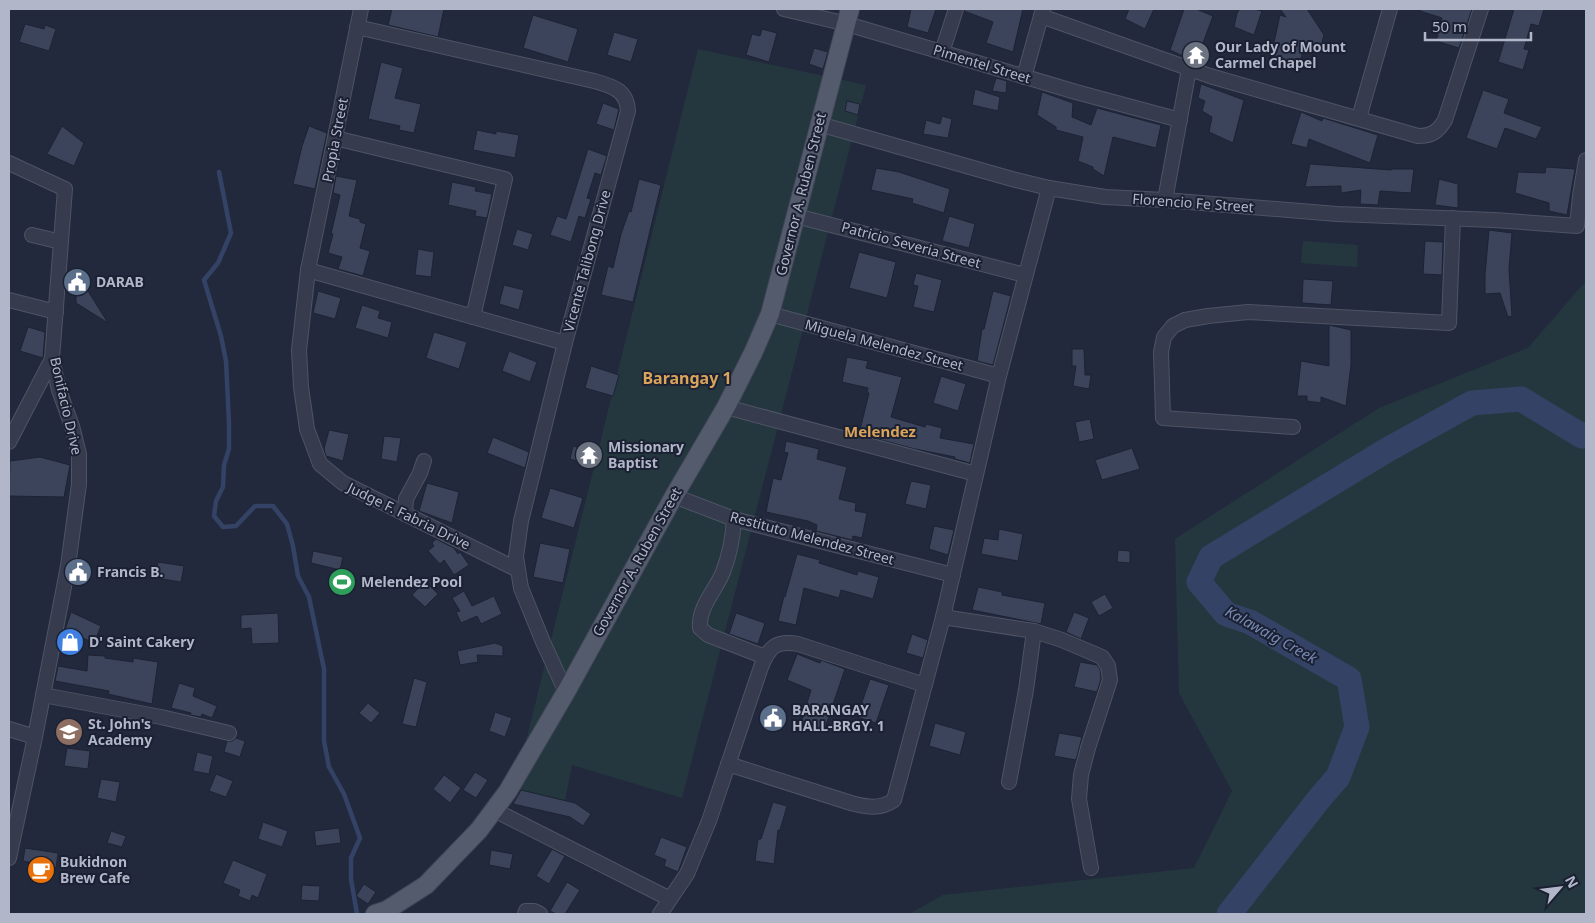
<svg xmlns="http://www.w3.org/2000/svg" width="1595" height="923" viewBox="0 0 1595 923" font-family="'Noto Sans',sans-serif">
<style>
.green{fill:#24373e}
.lines{fill:none;stroke-linecap:round;stroke-linejoin:round}
.stream{stroke:#344265;stroke-width:4.5}
.river{stroke:#344265;stroke-width:25}
.building{fill:#3b445b;stroke:#1d2334}
.minor-casing{stroke:#4e5465;stroke-width:16}
.major-casing{stroke:#3f4556;stroke-width:20}
.minor{stroke:#363c4d;stroke-width:14}
.major{stroke:#535b6d;stroke-width:18}
.labels{text-anchor:middle;stroke-width:4;stroke-linejoin:round;paint-order:stroke}
.poi-label{font-size:14px;font-weight:bold;fill:#b1b7c9;stroke:#1b2132;text-anchor:start}
.street-label{font-size:14px;fill:#b1b7c9;stroke:#1b2132}
.neighbourhood-label{font-size:15px;font-weight:bold;fill:#daa45b;stroke:#1b2132}
.water-label{font-size:15px;font-style:italic;fill:#7788b2;stroke:#1b2132}
.quarter-label{font-size:16px;font-weight:bold;fill:#daa45b;stroke:#1b2132}
</style>
<rect width="100%" height="100%" fill="#22293d"/>
<!-- green -->
<g class="green">
<path d="M698,49L866,85L682,798L572,765L565,800L514,789Z"/>
<path d="M1303,241L1358,245L1357,267L1301,263Z"/>
<path d="M1586,281V914H909L943,895L1194,868L1232,791L1179,693L1175,539L1379,408L1528,348Z"/>
</g>
<g class="lines">
<!-- stream -->
<path class="stream" d="M219,172L231,233L218,263L204,280L221,336L226,361L229,423V449L224,465L223,487L216,501L214,516L223,527L236,526L255,506H273L287,524L293,546L298,576L309,597L324,669V741L329,767L344,794L360,838L351,858V879L357,914"/>
<!-- river -->
<path class="river" d="M1229,914L1319,799L1338,777L1357,727L1349,679L1250,622L1226,614L1199,582L1211,557L1387,450L1472,403L1521,399L1582,436L1586,435"/>
</g>
<!-- building -->
<g class="building">
<path d="M392,9H444L438,37L388,25Z"/>
<path d="M911,9H936L928,33L907,27Z"/>
<path d="M965,9H1023L1013,52L986,43L993,22L964,11Z"/>
<path d="M1129,9H1154L1145,29L1125,19Z"/>
<path d="M1184,9H1196L1213,16L1196,62L1170,50Z"/>
<path d="M1240,9H1254L1262,11L1254,35L1234,27L1237,13Z"/>
<path d="M1280,9H1307L1324,35L1320,50L1304,46L1299,67L1270,60L1280,15L1286,17Z"/>
<path d="M1420,9H1472L1459,48L1436,41L1442,18L1420,11Z"/>
<path d="M1514,9H1544L1539,26L1531,24L1524,49L1529,50L1523,70L1498,62Z"/>
<path d="M533,15L578,29L568,62L523,48Z"/>
<path d="M25,24L44,29L45,25L56,29L49,51L19,42Z"/>
<path d="M762,29L777,33L769,62L746,55L752,34L760,36Z"/>
<path d="M614,32L638,39L631,62L607,55Z"/>
<path d="M814,48L828,52L823,69L809,64Z"/>
<path d="M381,62L403,68L395,98L421,104L414,133L399,130L400,126L368,119Z"/>
<path d="M996,78L1007,81L1006,93L992,91Z"/>
<path d="M1201,84L1244,100L1233,143L1209,132L1212,117L1202,111L1205,101L1198,98Z"/>
<path d="M975,89L1000,97L998,111L972,105Z"/>
<path d="M1483,90L1509,99L1504,113L1542,127L1536,139L1505,128L1497,149L1466,138Z"/>
<path d="M1042,92L1073,103L1072,117L1091,125L1097,108L1161,125L1156,148L1113,137L1104,176L1093,169V167L1078,161L1083,137L1056,130V127L1037,115Z"/>
<path d="M847,101L860,104L858,115L845,111Z"/>
<path d="M603,103L619,109L614,130L596,124Z"/>
<path d="M1301,112L1322,121L1323,118L1378,135L1370,163L1309,139L1307,148L1291,144Z"/>
<path d="M942,116L952,119L948,138L923,134L926,120L940,124Z"/>
<path d="M62,126L84,143L74,166L47,154Z"/>
<path d="M309,126L327,133L315,189L293,184L302,146Z"/>
<path d="M477,130L496,134V131L519,135L515,158L473,150Z"/>
<path d="M588,149L607,156L601,175L595,173L587,198L591,199L585,218L579,216L571,242L550,235L557,216L566,219Z"/>
<path d="M1310,164L1391,170L1392,169H1414L1411,193L1380,191L1378,205L1360,204L1361,190L1341,193V186L1305,187Z"/>
<path d="M1546,167L1575,169L1567,215L1549,211V203L1515,193L1518,172L1545,173Z"/>
<path d="M876,168L899,172L950,189L944,213L912,203L913,199L871,190Z"/>
<path d="M336,176L357,180L349,216L360,219V222L366,224L360,248L370,251L363,276L338,269L342,257L328,253L333,234H331L340,195L333,193Z"/>
<path d="M639,179L661,185L633,302L601,295L608,266L613,268L621,234L629,211L631,212Z"/>
<path d="M1439,179L1458,184V208L1435,205Z"/>
<path d="M452,182L476,187L475,191L492,194L487,218L475,216L476,211L448,205Z"/>
<path d="M949,216L975,224L969,248L942,241Z"/>
<path d="M517,229L533,234L528,250L512,245Z"/>
<path d="M1489,230L1512,233L1509,269L1512,316L1508,317L1500,293L1485,294V275Z"/>
<path d="M1425,241L1443,242L1442,275L1423,274Z"/>
<path d="M418,249L434,252L431,277L415,275Z"/>
<path d="M859,252L896,262L887,298L849,288Z"/>
<path d="M916,273L942,280L934,312L913,307L918,286L913,285Z"/>
<path d="M1303,279L1333,281L1331,305L1302,303Z"/>
<path d="M76,281H88V291L108,323L76,303Z"/>
<path d="M504,285L524,290L519,310L499,304Z"/>
<path d="M318,291L341,298L335,319L313,313Z"/>
<path d="M993,291L1011,296L993,365L977,361L982,329H984Z"/>
<path d="M362,305L380,311L378,318L392,322L388,338L355,328Z"/>
<path d="M1329,325L1351,330V365L1346,406L1321,397V403L1307,401V396H1297L1301,361L1329,366Z"/>
<path d="M28,327L45,332L43,358L20,351Z"/>
<path d="M434,332L467,342L459,369L426,358Z"/>
<path d="M1072,349H1084L1085,375H1091L1089,389L1073,386L1076,366H1072Z"/>
<path d="M509,351L537,362L530,382L502,371Z"/>
<path d="M847,357L868,361L866,368L902,377L891,417L925,427L926,424L942,428L940,438L974,444L970,463L955,459V457L915,449L859,434L869,393H867L868,388L842,382Z"/>
<path d="M591,366L619,375L613,396L585,388Z"/>
<path d="M941,376L966,384L958,411L933,403Z"/>
<path d="M1090,419L1094,439L1079,442L1075,422Z"/>
<path d="M329,430L349,434L343,461L326,456L324,449Z"/>
<path d="M384,436L401,438L397,462L381,459Z"/>
<path d="M493,437L529,452L525,468L487,453Z"/>
<path d="M786,441L819,449L817,459L847,467L839,499L856,503L855,511L867,513L862,538L853,536L852,540L816,531L817,525L808,521L766,512L773,478L781,480L788,453L784,452Z"/>
<path d="M573,446L598,452L594,466L570,459Z"/>
<path d="M1132,448L1140,469L1102,480L1095,460Z"/>
<path d="M40,457L70,465L64,497L9,496L10,461Z"/>
<path d="M911,481L931,485L926,509L905,504Z"/>
<path d="M427,483L459,492L452,523L419,511Z"/>
<path d="M550,488L583,498L574,528L541,518Z"/>
<path d="M934,526L954,530L948,555L929,549Z"/>
<path d="M999,529L1023,534L1018,561L981,554L984,538L998,540Z"/>
<path d="M436,539L454,548L458,554L460,552L469,565L454,575L444,560L440,564L428,551L434,546L432,543Z"/>
<path d="M540,543L570,549L563,583L533,577Z"/>
<path d="M1118,550L1130,551V563L1117,562Z"/>
<path d="M313,551L343,557L340,570L311,563Z"/>
<path d="M797,554L820,560L819,563L857,575L858,571L879,577L873,599L841,590L839,598L804,588L796,625L778,621L784,596L785,597Z"/>
<path d="M158,562L184,566L181,582L156,578Z"/>
<path d="M425,581L438,594L425,607L412,595Z"/>
<path d="M978,587L1002,592V595L1045,603L1041,624L972,610Z"/>
<path d="M464,591L472,606L494,596L502,614L481,624L477,616L461,623L456,612L460,611L452,598Z"/>
<path d="M1105,594L1113,608L1099,616L1091,602Z"/>
<path d="M71,612L101,626L94,643L65,630Z"/>
<path d="M1074,612L1089,618L1081,639L1066,632Z"/>
<path d="M278,613L279,643L252,644L251,628L241,629V615Z"/>
<path d="M736,613L765,623L758,644L729,634Z"/>
<path d="M912,634L928,640L923,658L906,653Z"/>
<path d="M495,643L503,646V656L477,655L478,662L460,665L457,651Z"/>
<path d="M797,654L820,663L821,660L845,669L824,731L801,723L811,690L787,680Z"/>
<path d="M88,655L105,656V658L133,662V658L158,662L152,704L108,694L109,691L55,681L58,666L87,671Z"/>
<path d="M1080,662L1097,665L1100,669L1101,679L1097,692L1074,687Z"/>
<path d="M414,678L427,682L416,727L402,724Z"/>
<path d="M870,679L889,685L876,723L857,717Z"/>
<path d="M179,683L195,688L193,696L217,706L212,718L202,714L201,717L190,715L191,713L171,708Z"/>
<path d="M368,703L380,713L371,723L359,713Z"/>
<path d="M495,712L512,718L505,737L489,731Z"/>
<path d="M935,723L966,732L960,755L929,746Z"/>
<path d="M1059,733L1082,737L1076,760L1054,756Z"/>
<path d="M236,738L245,741L240,757L224,752L227,741H232Z"/>
<path d="M67,748L90,751L88,769L64,766Z"/>
<path d="M197,752L213,756L209,774L193,771Z"/>
<path d="M475,772L488,780L476,798L463,790Z"/>
<path d="M216,774L233,781L226,797L209,791Z"/>
<path d="M444,775L461,788L450,803L433,789Z"/>
<path d="M101,779L120,782L116,802L97,798Z"/>
<path d="M521,790L575,803L591,814L583,826L570,817L513,804Z"/>
<path d="M773,802L787,806L780,830H778L774,864L755,861L758,839H761Z"/>
<path d="M263,822L288,831L282,847L258,839Z"/>
<path d="M339,828L341,843L316,846L314,831Z"/>
<path d="M111,831L126,836L122,847L107,843Z"/>
<path d="M661,837L687,847L678,872L664,866L666,860L654,855Z"/>
<path d="M25,848L58,853L56,868L50,867L49,876L44,875L43,884L30,881L34,863L23,861Z"/>
<path d="M552,849L565,856L549,884L536,876Z"/>
<path d="M491,850L513,854L510,869L489,865Z"/>
<path d="M233,860L267,874L258,898L252,895L250,901L238,896L240,890L223,883Z"/>
<path d="M567,882L580,890L565,914H556L550,911Z"/>
<path d="M364,884L376,892L368,904L356,896Z"/>
<path d="M302,885L320,886L319,901L301,900Z"/>
</g>
<g class="lines">
<!-- minor casing -->
<g class="minor-casing">
<g id="minor">
<path d="M361,9L308,270L299,350L301,387L307,429L320,464L343,483L518,570"/>
<path d="M784,9L847,24L1076,92L1180,120"/>
<path d="M1041,16L1210,76L1418,136C1431,136 1438,132 1445,120L1481,9"/>
<path d="M357,27L594,81C612,86 627,90 628,111L565,343L521,521L516,557L521,588L543,642L566,692"/>
<path d="M942,52L956,9"/>
<path d="M1024,77L1043,9"/>
<path d="M1359,118L1390,9"/>
<path d="M819,124L1012,179L1049,188L1105,197L1165,200L1337,214L1494,220L1577,226L1580,196L1586,160"/>
<path d="M335,138L505,179L473,317"/>
<path d="M9,163L65,189L52,359L59,390L72,426L79,454V484L68,566L35,737L9,858"/>
<path d="M1165,200L1189,69"/>
<path d="M796,216L1025,275"/>
<path d="M32,235L61,242"/>
<path d="M308,270L565,343"/>
<path d="M9,300L56,312"/>
<path d="M770,314L999,376"/>
<path d="M726,407L976,474"/>
<path d="M1293,427L1163,418L1161,352L1164,337L1173,326L1185,320L1208,316L1248,312L1449,323L1453,218"/>
<path d="M9,442L52,359"/>
<path d="M674,496L734,519L953,575"/>
<path d="M405,514L406,499L420,473L424,461"/>
<path d="M734,519C733,537 730,554 723,572C716,590 698,607 700,628L708,635L765,657"/>
<path d="M943,617L1034,631L1062,640L1102,657L1108,666L1110,680L1088,748L1081,775L1079,799L1091,868"/>
<path d="M43,695L161,717L229,733"/>
<path d="M9,729L35,737"/>
<path d="M728,764L851,803C866,807 880,810 894,800L943,617L999,376L1049,188"/>
<path d="M1009,782L1026,690L1034,631"/>
<path d="M494,810L670,899"/>
<path d="M525,914L526,911H534L540,914"/>
<path d="M660,914L687,874L709,821L761,667C769,647 776,640 798,644L925,685"/>
</g>
</g>
<!-- major casing -->
<g class="major-casing">
<path id="major" d="M375,914L387,910L426,885L479,830L508,791L566,692L674,496L726,407L753,353L770,314L850,9"/>
</g>
<!-- minor -->
<use href="#minor" class="minor"/>
<!-- major -->
<use href="#major" class="major"/>
</g>
<!-- icons -->
<defs>
<g id="temple-disc" transform="scale(1.4375)"><circle r="9.5" fill="#6b7280" stroke="#1b2132"/><path d="M0-6L5-2H3V0L6.5 2.5H4V6H1.5V3h-3V6H-4V2.5H-6.5L-3 0V-2H-5Z" fill="#fff"/></g>
<g id="civic-disc" transform="scale(1.4375)"><circle r="9.5" fill="#5c6f8a" stroke="#1b2132"/><path d="M-.6-6.5H3V-4.5H.6V-3L4-1V1h2V6H-6V1h2V-1L-.6-3ZM-1.2 2.5V6h2.4V2.5Z" fill="#fff"/></g>
<g id="stadium-disc" transform="scale(1.4375)"><circle r="9.5" fill="#2e9e5b" stroke="#1b2132"/><path d="M0-5a6.5 5 0 1 0 0 10a6.5 5 0 1 0 0-10ZM-3.5-1.8h7v3.6h-7Z" fill="#fff"/></g>
<g id="shop-disc" transform="scale(1.4375)"><circle r="9.5" fill="#3f7fe0" stroke="#1b2132"/><path d="M-5-2.5h2.3a2.7 3.5 0 0 1 5.4 0H5L5.5 6h-11ZM-1.5-2.5h3a1.5 2.3 0 0 0-3 0Z" fill="#fff"/></g>
<g id="school-disc" transform="scale(1.4375)"><circle r="9.5" fill="#8d6e63" stroke="#1b2132"/><path d="M0-5L7-2L0 1L-7-2ZM-4 1L0 2.5L4 1V4Q0 6-4 4Z" fill="#fff"/></g>
<g id="cafe-disc" transform="scale(1.4375)"><circle r="9.5" fill="#e8710a" stroke="#1b2132"/><path d="M-5.5-4.5H6V0H3Q3 3.5 0 3.5H-2.5Q-5.5 3.5-5.5 0ZM3-3.2v2h1.7v-2ZM-6 4.5H4V6H-6Z" fill="#fff"/></g>
</defs>
<g fill-rule="evenodd">
<use href="#temple-disc" x="1196" y="55"/>
<use href="#civic-disc" x="77" y="282"/>
<use href="#temple-disc" x="589" y="455"/>
<use href="#civic-disc" x="78" y="572"/>
<use href="#stadium-disc" x="342" y="582"/>
<use href="#shop-disc" x="70" y="642"/>
<use href="#civic-disc" x="773" y="718"/>
<use href="#school-disc" x="69" y="732"/>
<use href="#cafe-disc" x="41" y="870"/>
</g>
<g class="labels">
<!-- poi labels -->
<g class="poi-label">
<text x="1215" y="52">Our Lady of Mount<tspan x="1215" dy="16">Carmel Chapel</tspan></text>
<text x="96" y="287">DARAB</text>
<text x="608" y="452">Missionary<tspan x="608" dy="16">Baptist</tspan></text>
<text x="97" y="577">Francis B.</text>
<text x="361" y="587">Melendez Pool</text>
<text x="89" y="647">D' Saint Cakery</text>
<text x="792" y="715">BARANGAY<tspan x="792" dy="16">HALL-BRGY. 1</tspan></text>
<text x="88" y="729">St. John's<tspan x="88" dy="16">Academy</tspan></text>
<text x="60" y="867">Bukidnon<tspan x="60" dy="16">Brew Cafe</tspan></text>
</g>
<!-- street labels -->
<g class="street-label">
<text transform="translate(982 64) rotate(17)" y="5">Pimentel Street</text>
<text transform="translate(335 140) rotate(-79)" y="5">Propia Street</text>
<text transform="translate(801 194) rotate(-76)" y="5">Governor A. Ruben Street</text>
<text transform="translate(1193 203) rotate(4)" y="5">Florencio Fe Street</text>
<text transform="translate(911 245) rotate(15)" y="5">Patricio Severia Street</text>
<text transform="translate(587 261) rotate(-75)" y="5">Vicente Talibong Drive</text>
<text transform="translate(884 345) rotate(15)" y="5">Miguela Melendez Street</text>
<text transform="translate(66 406) rotate(77)" y="5">Bonifacio Drive</text>
<text transform="translate(409 516) rotate(26)" y="5">Judge F. Fabria Drive</text>
<text transform="translate(812 538) rotate(15)" y="5">Restituto Melendez Street</text>
<text transform="translate(637 562) rotate(-61)" y="5">Governor A. Ruben Street</text>
</g>
<!-- neighbourhood labels -->
<g class="neighbourhood-label">
<text x="880" y="437">Melendez</text>
</g>
<!-- water labels -->
<g class="water-label">
<text transform="translate(1271 635) rotate(29)" y="5">Kalawaig Creek</text>
</g>
<!-- quarter labels -->
<g class="quarter-label">
<text x="687" y="384">Barangay 1</text>
</g>
</g>
<!-- border -->
<rect width="1595" height="923" fill="none" stroke="#b1b7c9" stroke-width="20"/>
<!-- north arrow -->
<g transform="translate(1560 888) rotate(62)" stroke="#1b2132" stroke-width="4" paint-order="stroke">
<path d="M0-4L9 19L0 12L-9 19Z" fill="#b1b7c9"/>
<text y="-8" font-size="14" font-weight="bold" text-anchor="middle" fill="#b1b7c9">N</text>
</g>
<!-- scale -->
<path d="M1425 32v8h106v-8" fill="none" stroke="#b1b7c9" stroke-width="2.5"/>
<text x="1432" y="32" font-size="15" fill="#b1b7c9" stroke="#1b2132" stroke-width="4" paint-order="stroke">50 m</text>
</svg>
